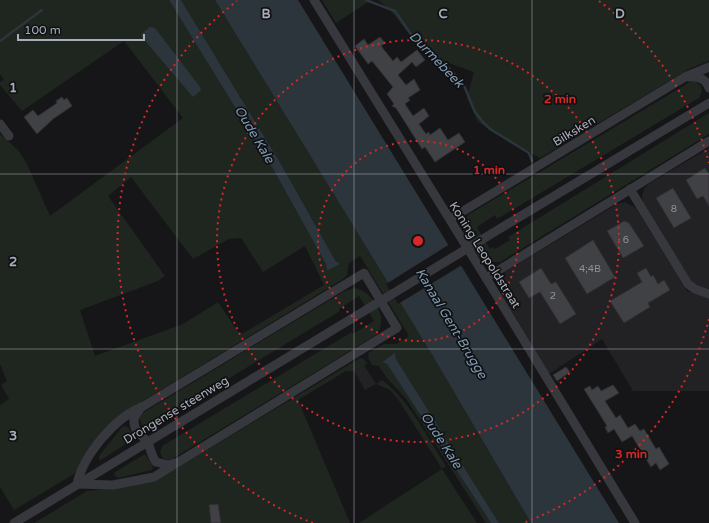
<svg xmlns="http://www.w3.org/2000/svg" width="709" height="523" viewBox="0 0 709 523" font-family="'Varela Round',sans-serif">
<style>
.built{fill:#222225}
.green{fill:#1e261f;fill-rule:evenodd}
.water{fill:#2c353c}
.pier{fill:#161618}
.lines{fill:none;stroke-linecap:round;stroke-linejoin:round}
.stream{stroke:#2c353c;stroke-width:2.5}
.building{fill:#404145;stroke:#303034}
.minor{stroke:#37383d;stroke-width:9}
.minor-bridge{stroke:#37383d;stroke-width:9}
.grid{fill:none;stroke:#a8adb8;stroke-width:1;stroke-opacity:0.55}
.ring{fill:none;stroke:#d62828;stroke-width:2;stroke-dasharray:2 4}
.labels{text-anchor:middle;stroke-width:3.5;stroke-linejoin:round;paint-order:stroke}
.number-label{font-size:10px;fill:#8e929b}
.street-label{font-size:12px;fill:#a8adb8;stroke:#111113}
.water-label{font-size:13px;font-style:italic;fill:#7f9bb3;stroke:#111113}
.grid-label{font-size:13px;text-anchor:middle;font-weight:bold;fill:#a8adb8;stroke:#111113;stroke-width:3.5;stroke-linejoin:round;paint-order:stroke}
.centre{fill:#d62828;stroke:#111113;stroke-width:2}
.ring-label{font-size:12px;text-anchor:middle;font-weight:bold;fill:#d62828;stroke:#111113;stroke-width:3.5;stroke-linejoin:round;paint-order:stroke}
</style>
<rect width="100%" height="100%" fill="#161618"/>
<!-- built -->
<g class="built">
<path d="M709,148V289L693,283L689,279L643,203L642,196L644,189L649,184Z"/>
<path d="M625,202L636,208L687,291L709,298V391H633L602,339L549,374L501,293L499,281L505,272L617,204Z"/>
<path d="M364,365L376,384L365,390L354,371Z"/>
</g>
<!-- green -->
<g class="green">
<path d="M0,0H169L273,169L326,264L327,271L340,264L335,260L281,164L181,0H215L431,353L531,523H499L396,359L395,354L382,362L387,364L491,523H486L407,400L386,377L379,366L372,365L368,358L369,352L384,344H396L409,336L360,256L349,263L347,275L343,279L128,410L105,431L74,474L14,510L0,487V405L9,399L1,385L7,381L0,364V134L18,150L26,162L50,216L183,118L124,41L22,111L0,85V82L4,80L0,74ZM131,177L193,259L229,239L241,238L263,272L305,246L324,285L240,335L218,302L183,324L95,356L80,310L158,281L165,276L108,196Z"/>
<path d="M322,0H371L336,23Z"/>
<path d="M378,0H709V61L691,68L540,158L478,122L467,98L474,72C454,65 431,58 416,42C403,28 394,11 378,0Z"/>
<path d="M690,82H696L701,86L702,92L699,98L497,219L495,215L477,227L490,249L493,247L495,249L510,240L508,237L709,113V134L500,262H487L478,256L464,234L463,227L468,215Z"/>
<path d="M354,288C373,290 390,319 376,335L172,459C166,461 162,459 160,453L162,446L352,332L353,334L374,321L359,296L339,309L340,311L151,426L146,427L142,425L139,418L141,414L343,292Z"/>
<path d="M360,358L364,359L367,364L354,371H346L298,400L350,523H34L87,491L130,486L172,471Z"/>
<path d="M382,380C410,401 427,437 446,466L442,469L477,523H359L442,469L398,399L390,390L376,384Z"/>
<path d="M123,426L128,427L135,438L101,460L99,459V456Z"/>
<path d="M145,454L153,467L152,470L118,478L114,475L115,472Z"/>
</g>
<!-- water -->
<g class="water">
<path d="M169,0H181L281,164L335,260L340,264L327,271L326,264L273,169Z"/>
<path d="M215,0H298L619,523H531L431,353Z"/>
<path d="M150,27L155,28L200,87L201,90L193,97L142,37L141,34Z"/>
<path d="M395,353L396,359L499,523H491L387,364L382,362Z"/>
</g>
<!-- pier -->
<path class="pier" d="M450,244L462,265L398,304L386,284Z"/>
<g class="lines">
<!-- stream -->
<g class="stream">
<path d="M366,0L395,11L417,43L441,60L463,83L475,112L483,122L490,129L529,153L532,161"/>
<path d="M0,41L42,10"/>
</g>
</g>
<!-- building -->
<g class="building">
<path d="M380,37L385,43L381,46L393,61L397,57L401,62L417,50L425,60L416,67L412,62L398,75L406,85L414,79L420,90L408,98L410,100L405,104L413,116L424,108L429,116L419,124L426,134L429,132L430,135L440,128L448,140L459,133L465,142L435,162L425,147L422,149L396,108L392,106L394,104L387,94L393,87L372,61L368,64L355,46L364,39L368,45Z"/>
<path d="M62,97L64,100L67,98L72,106L53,119L37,134L24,117L33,110L38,116L57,103L56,101Z"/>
<path d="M705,168L709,174V206L703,196L697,199L686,180Z"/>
<path d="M673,188L691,218L674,228L656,198Z"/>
<path d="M624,221L629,223L644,246L623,258L607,231Z"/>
<path d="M593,240L615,277L587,294L565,258Z"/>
<path d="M541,268L551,284L556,282L576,314L560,324L540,292L529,298L519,282Z"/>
<path d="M646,268L651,277L653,275L658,284L664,280L670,290L648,303L650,307L624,323L610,301L642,282L637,273Z"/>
<path d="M566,367L570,372L557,381L553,375Z"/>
<path d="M613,385L619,393L605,401L616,418L620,415L628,428L635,424L640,431L644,429L656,449L659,447L669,464L660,470L656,463L651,467L632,436L622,442L614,429L608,433L605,427L607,426L584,389L590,386L592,390L598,386L601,391Z"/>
<path d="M218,504L221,523H211L209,505Z"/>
</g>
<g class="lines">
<!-- minor -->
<g class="minor">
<path d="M314,0L486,278L635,523"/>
<path d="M689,77C698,77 706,78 709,88"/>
<path d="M0,124L9,136"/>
<path d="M630,189L688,284L695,289L709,294"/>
<path d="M450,219L685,77L709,67"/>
<path d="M501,228L709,103"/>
<path d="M364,273L397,328L154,477L113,485L77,484C83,456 114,418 142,407Z"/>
<path d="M486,278L709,141"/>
<path d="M141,407L134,418C133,433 141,432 147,442C151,448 151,456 156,462L168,465L175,463"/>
<path d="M14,523L351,319"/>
</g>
<!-- minor-bridge -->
<path class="minor-bridge" d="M351,319L501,228"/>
</g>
<!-- grid -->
<path class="grid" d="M177,0V523M354,0V523M532,0V523M0,174H709M0,349H709"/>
<!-- distance rings -->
<g class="ring">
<circle cx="418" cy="241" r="100"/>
<circle cx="418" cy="241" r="201"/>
<path d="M709 319A301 301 0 0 1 523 523M313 523A301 301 0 0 1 237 1M599 1A301 301 0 0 1 709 163"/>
</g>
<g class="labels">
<!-- number labels -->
<g class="number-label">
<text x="674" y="212">8</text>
<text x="626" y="243">6</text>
<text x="590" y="272">4;4B</text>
<text x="553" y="299">2</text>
</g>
<!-- street labels -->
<g class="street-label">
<text transform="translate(574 131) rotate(-31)" y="4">Bilksken</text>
<text transform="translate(485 255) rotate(58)" y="4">Koning Leopoldstraat</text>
<text transform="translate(176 410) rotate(-31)" y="4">Drongense steenweg</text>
</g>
<!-- water labels -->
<g class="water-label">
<text transform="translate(437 59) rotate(46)" y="5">Durmebeek</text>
<text transform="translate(255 134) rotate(59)" y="5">Oude Kale</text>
<text transform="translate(452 323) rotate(59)" y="5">Kanaal Gent-Brugge</text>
<text transform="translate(442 440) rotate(57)" y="5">Oude Kale</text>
</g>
</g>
<g class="grid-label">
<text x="266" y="18">B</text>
<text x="443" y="18">C</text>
<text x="620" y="18">D</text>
<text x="13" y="92">1</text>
<text x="13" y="266">2</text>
<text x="13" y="440">3</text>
</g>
<circle cx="418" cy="241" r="6" class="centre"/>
<g class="ring-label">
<text x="560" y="103">2 min</text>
<text x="489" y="174">1 min</text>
<text x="631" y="458">3 min</text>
</g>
<!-- scale -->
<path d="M18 34v6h126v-6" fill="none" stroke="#a8adb8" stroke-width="2"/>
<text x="24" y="34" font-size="12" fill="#a8adb8" stroke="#111113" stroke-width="3" paint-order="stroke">100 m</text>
</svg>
